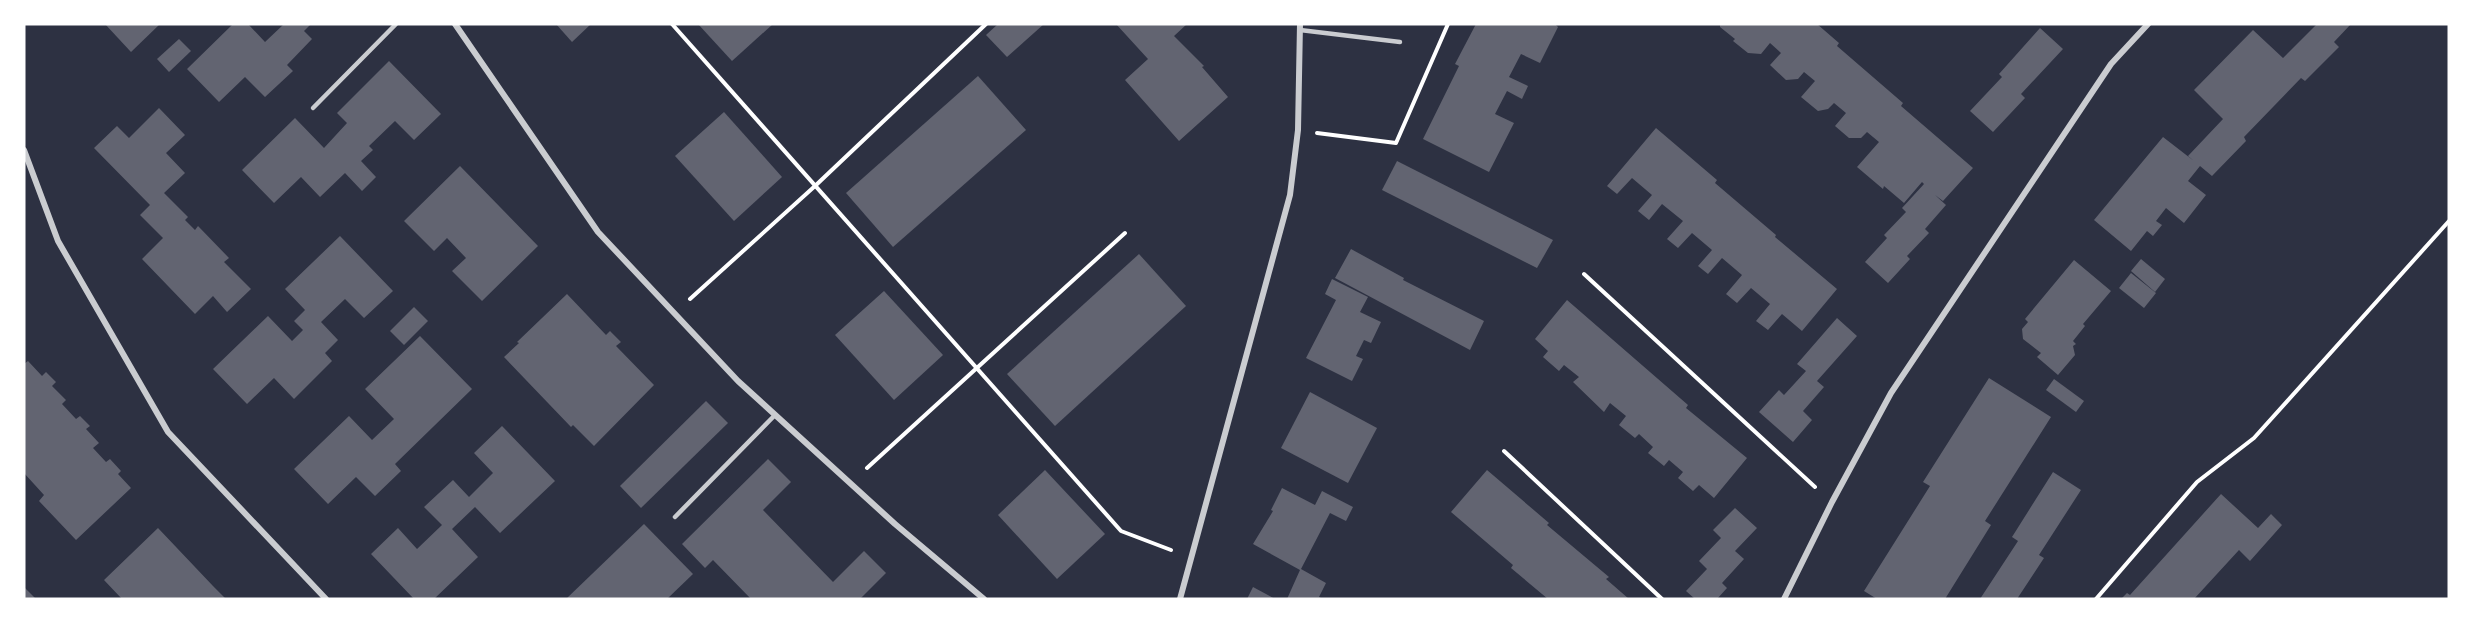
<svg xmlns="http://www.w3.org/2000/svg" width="2473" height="623" viewBox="0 0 2473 623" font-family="'Alegreya Sans',sans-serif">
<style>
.building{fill:#626471}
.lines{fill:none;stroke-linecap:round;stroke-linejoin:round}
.path{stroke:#fff;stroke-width:4}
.service{stroke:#caccd0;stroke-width:4.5}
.minor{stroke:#caccd0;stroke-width:6}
</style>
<rect width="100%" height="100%" fill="#2d3142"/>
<!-- building -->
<g class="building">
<path d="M105,24H160L131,52Z"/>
<path d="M233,24H248L265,42L284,24H311L304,31L312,39L287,65L293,71L265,97L245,77L219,102L187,69Z"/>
<path d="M556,24H591L572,42Z"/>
<path d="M698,24H773L732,61Z"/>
<path d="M998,24H1044L1007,57L986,35Z"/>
<path d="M1116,24H1187L1174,36L1204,66L1202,67L1228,97L1179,141L1125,80L1148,59Z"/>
<path d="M1476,24H1555L1558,27L1540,63L1521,54L1509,77L1528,86L1522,99L1507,91L1495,114L1514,123L1489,172L1423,139L1459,66L1455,64Z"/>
<path d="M1720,24H1817L1839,43L1837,46L1903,103L1901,106L1973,168L1943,201L1935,195L1946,205L1925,229L1929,233L1907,256L1910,259L1888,283L1865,262L1887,238L1884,235L1906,212L1902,208L1924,184L1922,182L1904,203L1884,186L1883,189L1857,167L1879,142L1867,132L1861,138H1849L1835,126L1846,113L1834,103L1828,109L1818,111L1801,97L1815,81L1804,72L1798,79L1786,80L1770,65L1781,53L1770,43L1761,54L1748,53L1733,41L1735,39L1720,27Z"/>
<path d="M2317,24H2351L2334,42L2339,47L2305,81L2301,78L2244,137L2246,141L2212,176L2200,166L2188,181L2206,195L2184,223L2166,208L2156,221L2162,225L2153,236L2147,231L2131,251L2094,220L2163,137L2194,161L2188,156L2223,119L2194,90L2253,30L2283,58Z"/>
<path d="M2040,28L2063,49L2021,94L2025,98L1993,132L1970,111L2002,77L1999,74Z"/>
<path d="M179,39L191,51L169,72L157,59Z"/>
<path d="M389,61L441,114L414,140L395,121L369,146L373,150L361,161L376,177L362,191L345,173L320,197L301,177L274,203L242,170L295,118L324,148L347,123L337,113Z"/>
<path d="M978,76L1026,130L893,247L846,193Z"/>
<path d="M159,108L185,135L166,153L185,173L164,193L188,217L185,220L195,230L198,226L229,258L224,262L251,289L227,312L213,296L195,314L142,259L163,238L140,215L150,205L94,148L117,126L129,138Z"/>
<path d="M724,112L782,177L734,221L675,156Z"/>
<path d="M1656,128L1717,180L1715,183L1776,235L1775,237L1837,289L1802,331L1782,314L1768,330L1756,321L1770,304L1751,288L1737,303L1726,294L1742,275L1722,258L1708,274L1698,266L1712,250L1692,233L1678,248L1667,239L1683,221L1662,204L1649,220L1638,211L1652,195L1632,178L1617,194L1607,186Z"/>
<path d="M1397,161L1553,240L1537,268L1382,190Z"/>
<path d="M460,166L538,246L482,301L452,271L466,258L447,238L434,251L404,221Z"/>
<path d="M340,236L393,291L364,318L345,299L321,322L338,340L325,353L332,361L294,399L274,378L247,404L213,369L268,316L292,341L303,330L294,321L305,310L285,289Z"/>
<path d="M1351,249L1404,278L1403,280L1484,321L1470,350L1335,278Z"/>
<path d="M1139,254L1186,306L1055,426L1007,374Z"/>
<path d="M2141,259L2165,279L2155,292L2131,271Z"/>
<path d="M2074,260L2111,291L2083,324L2085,326L2073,341L2076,344L2073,346L2075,355L2058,375L2037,357L2041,353L2023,339L2022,329L2028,322L2025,319Z"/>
<path d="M2131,273L2156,293L2144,308L2119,288Z"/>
<path d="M1332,279L1368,297L1360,312L1381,322L1371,343L1364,340L1356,356L1363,359L1352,381L1306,358L1336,300L1325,294Z"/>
<path d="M884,291L943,355L894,400L835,335Z"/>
<path d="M567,294L606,335L610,331L621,342L616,346L654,385L594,446L573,425L571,427L504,357L519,343L517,342Z"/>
<path d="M1567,300L1688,405L1686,408L1747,458L1714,498L1699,485L1693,491L1678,478L1683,472L1669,460L1664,466L1648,453L1653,447L1639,434L1635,438L1619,425L1626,416L1610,403L1604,412L1573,382L1579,377L1564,365L1559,371L1543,357L1548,351L1535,339Z"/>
<path d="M414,307L428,321L404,345L390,331Z"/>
<path d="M1837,318L1857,336L1817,381L1824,387L1803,411L1812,420L1793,442L1759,412L1779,390L1784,395L1806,371L1797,364Z"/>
<path d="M420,336L472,389L395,464L401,471L375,496L356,477L328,504L294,469L349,416L372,440L394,419L365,389Z"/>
<path d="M28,361L42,376L46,372L56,382L52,386L66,400L62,404L76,419L80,416L90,426L86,429L99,443L93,448L106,462L110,459L121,471L118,474L131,488L76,540L39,501L44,495L24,473V364Z"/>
<path d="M1989,378L2051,417L1985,521L1991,525L1945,599H1877L1864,591L1930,486L1923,482Z"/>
<path d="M2054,379L2084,401L2076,412L2046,390Z"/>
<path d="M1310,392L1377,428L1348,483L1281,448Z"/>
<path d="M706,401L728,423L641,508L620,486Z"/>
<path d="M502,426L555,481L500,533L475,507L452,529L478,557L434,599H414L371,554L398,528L417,549L442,525L424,507L453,480L469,497L493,473L474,453Z"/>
<path d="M768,459L791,482L763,510L833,582L864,551L886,573L860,599H751L713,560L705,568L682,544Z"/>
<path d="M1045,470L1105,534L1057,579L998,515Z"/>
<path d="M1487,470L1549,523L1547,525L1609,577L1606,579L1629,599H1548L1511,568L1513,565L1451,512Z"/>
<path d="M2053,472L2081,490L2039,555L2044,558L2017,599H1980L2018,541L2012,537Z"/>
<path d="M1282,488L1315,505L1322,491L1353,507L1346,521L1330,513L1301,569L1326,583L1319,597L1323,599H1287L1300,570L1253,544L1273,511L1271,510Z"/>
<path d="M2221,494L2258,528L2271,514L2282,525L2250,561L2239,550L2194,599H2121L2127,593L2130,595Z"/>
<path d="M1735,508L1757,528L1735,551L1744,559L1722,583L1727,588L1717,599H1695L1686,591L1707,569L1699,561L1721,538L1713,530Z"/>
<path d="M644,524L693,574L667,599H566Z"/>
<path d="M158,528L213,586L226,599H122L104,580Z"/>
<path d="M24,587L36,599H24Z"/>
<path d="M1253,587L1275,599H1247Z"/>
</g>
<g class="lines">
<!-- path -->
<g class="path">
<path d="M672,24L1121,531L1171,550"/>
<path d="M1317,133L1396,143L1448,24"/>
<path d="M1584,274L1815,487"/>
<path d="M690,299L815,186L986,24"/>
<path d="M1504,451L1662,599"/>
<path d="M867,468L1125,233"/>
<path d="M2096,599L2197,482L2254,438L2449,221"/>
</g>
<!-- service -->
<g class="service">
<path d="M1300,30L1400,42"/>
<path d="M313,108L396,24"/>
<path d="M675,517L775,415"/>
</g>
<!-- minor -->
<g class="minor">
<path d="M455,24L598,232L738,381L895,524L984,599"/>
<path d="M24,150L58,241L168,432L326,599"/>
<path d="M1180,599L1290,195L1298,130L1300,24"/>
<path d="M1784,599L1832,502L1891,393L2111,64L2148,24"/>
</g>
</g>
<!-- border -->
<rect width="2473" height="623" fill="none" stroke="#ffffff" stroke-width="51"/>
</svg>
